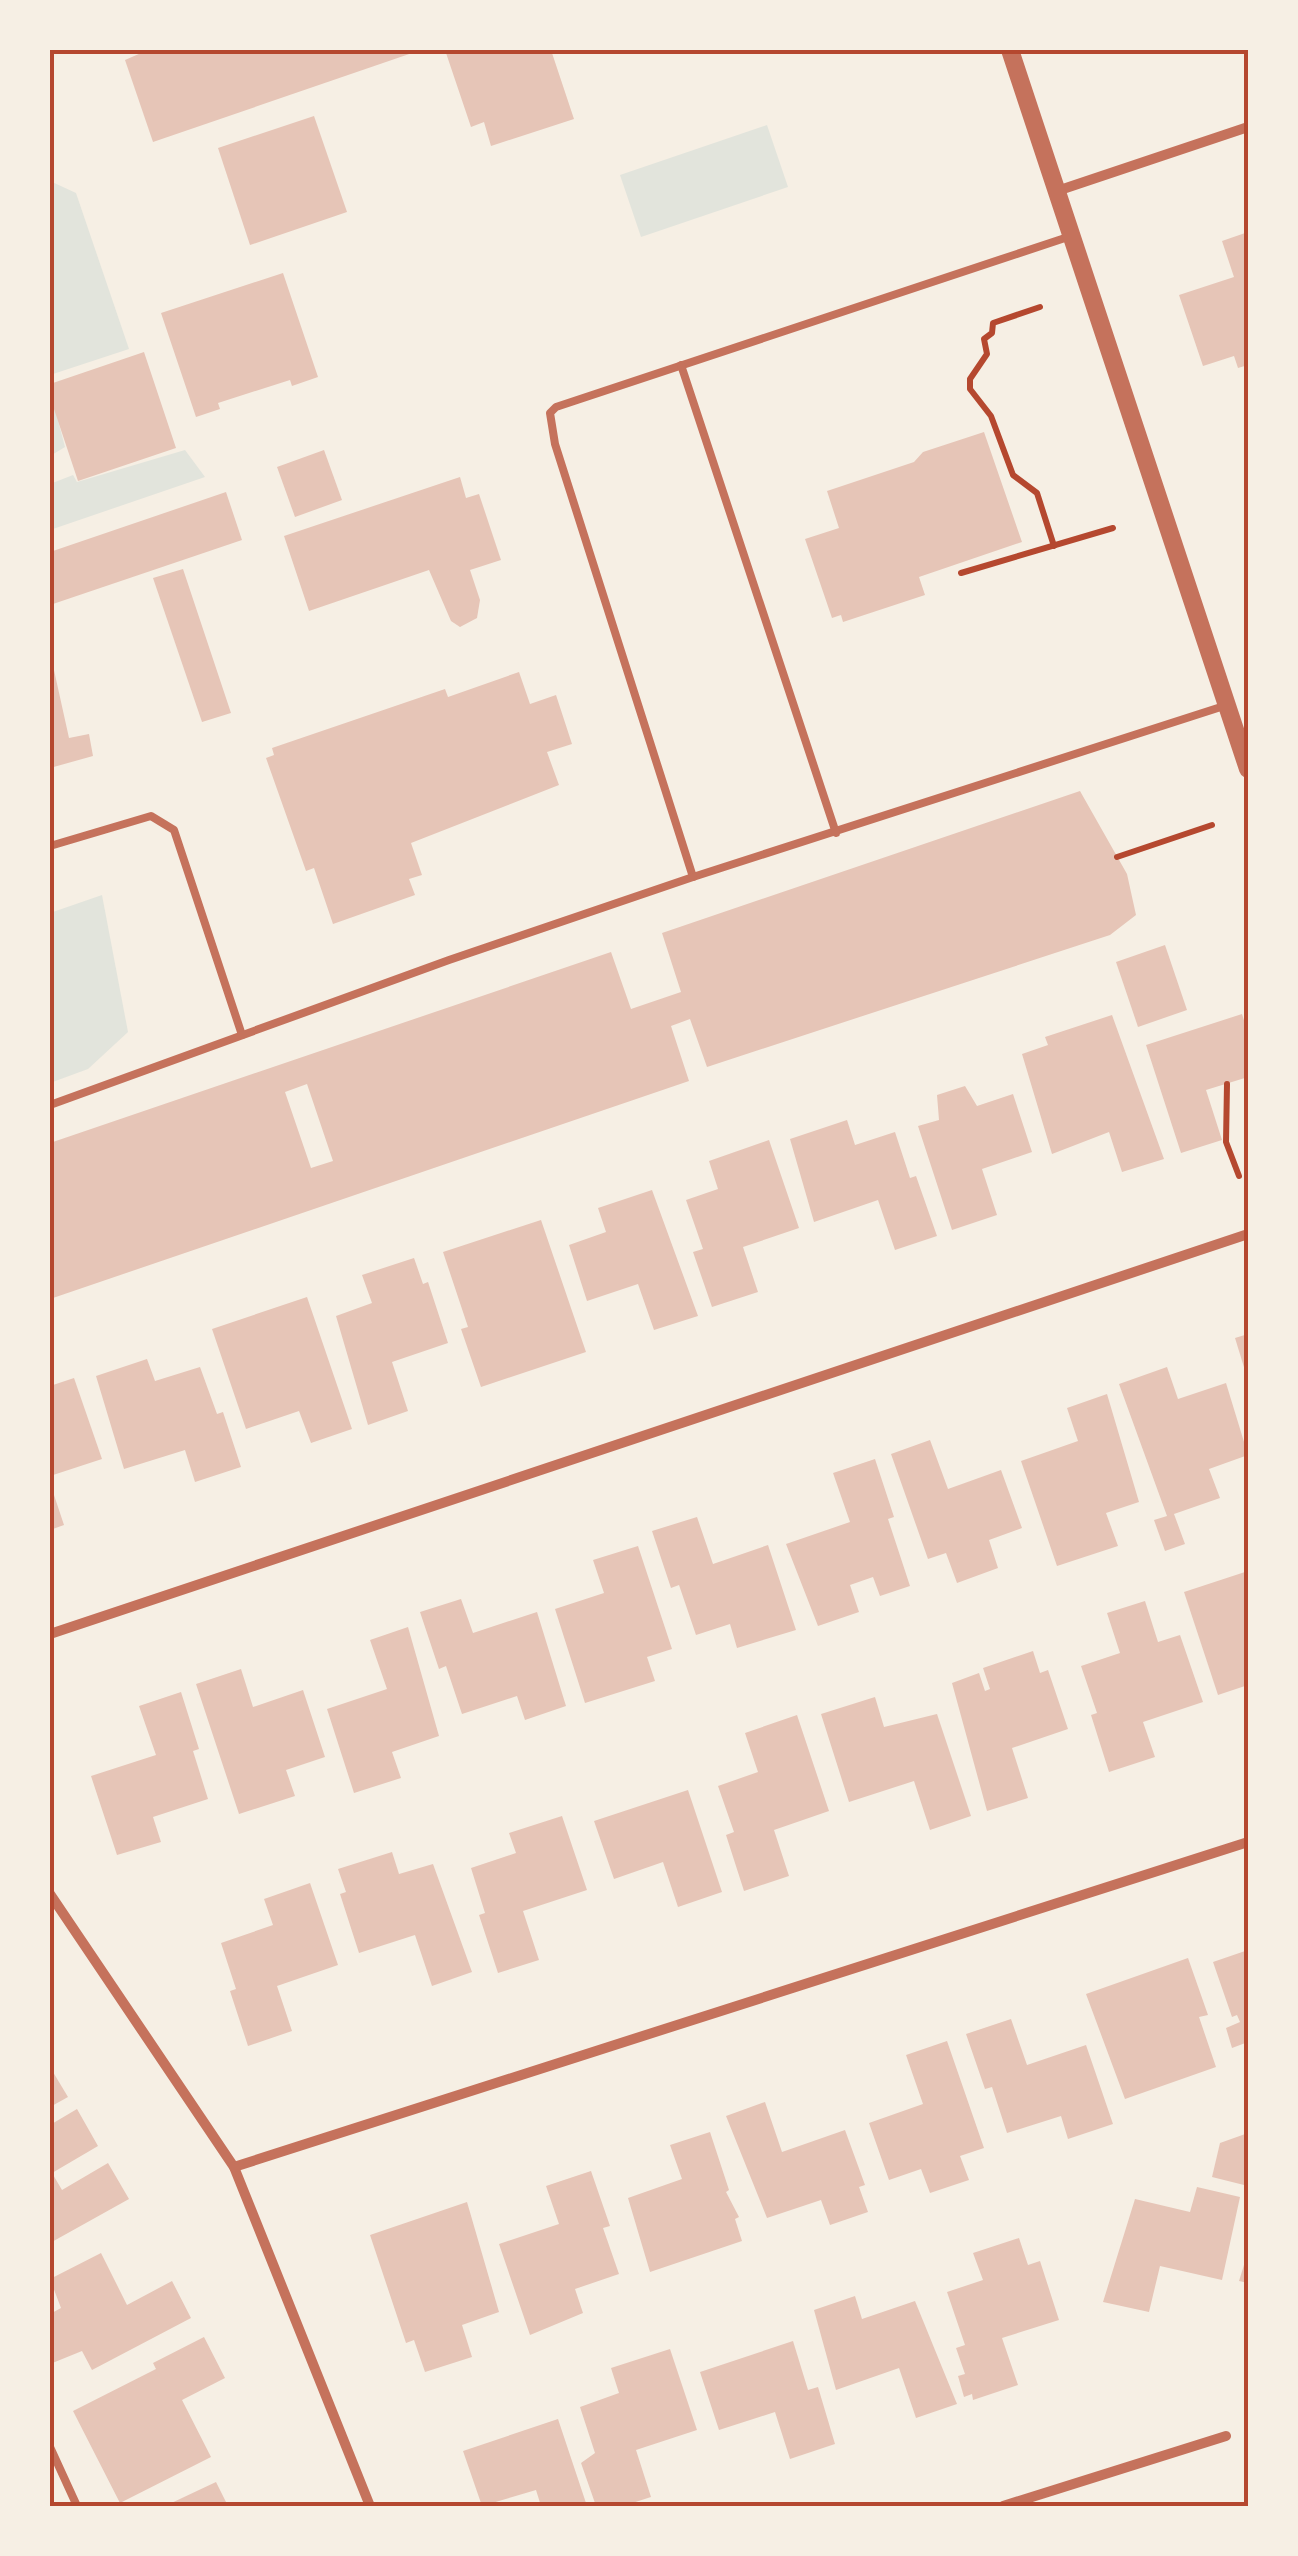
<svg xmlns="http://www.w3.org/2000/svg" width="1298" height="2556" viewBox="0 0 1298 2556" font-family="'Archivo Narrow',sans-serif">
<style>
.green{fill:#e2e4dc}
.building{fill:#e6c5b7;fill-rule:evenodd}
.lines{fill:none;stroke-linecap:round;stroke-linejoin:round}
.path{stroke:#b5482f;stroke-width:6}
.service{stroke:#c5725c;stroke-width:8}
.minor{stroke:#c5725c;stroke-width:10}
.tertiary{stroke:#c5725c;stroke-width:18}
.neatline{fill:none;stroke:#b5482f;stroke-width:4}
</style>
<rect width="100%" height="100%" fill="#f6efe4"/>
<!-- green -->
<g class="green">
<path d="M767,125L788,187L641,237L620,175Z"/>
<path d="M50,181L76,193L129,349L50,375Z"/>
<path d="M50,390L65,447L50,456Z"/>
<path d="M185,450L205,477L50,530V484L73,475L77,482Z"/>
<path d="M102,895L128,1032L88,1069L50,1083V913Z"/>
</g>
<!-- building -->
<g class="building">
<path d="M148,50H418V51L153,142L125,60Z"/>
<path d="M445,50H551L574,119L491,146L484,122L471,127Z"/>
<path d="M314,116L347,212L250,245L218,148Z"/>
<path d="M1248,232V365L1238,368L1234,356L1203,366L1179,295L1234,277L1222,241Z"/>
<path d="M283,273L318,377L292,386L290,380L218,403L220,409L196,417L161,313Z"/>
<path d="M144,352L176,448L78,481L50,397V384Z"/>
<path d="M984,432L1022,542L919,577L925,595L843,622L841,615L832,618L805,539L839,528L827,491L914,462L923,452Z"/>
<path d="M324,450L342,500L295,517L277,467Z"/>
<path d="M460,477L466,498L479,494L501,560L470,570L480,600L477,618L460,627L451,621L429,570L309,611L284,536Z"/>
<path d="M226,492L242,540L50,605V552Z"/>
<path d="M183,569L231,713L202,722L153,578Z"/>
<path d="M50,652L69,738L89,734L93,756L50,768Z"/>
<path d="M519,672L530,704L556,695L572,744L547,752L559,785L411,843L422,875L409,879L415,895L333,924L314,868L306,871L266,758L274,755L272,748L445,689L448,697Z"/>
<path d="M1080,791L1127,874L1136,915L1110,935L707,1067L690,1019L671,1026L689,1081L50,1299V1143L611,952L631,1009L681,992L662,933ZM307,1084L333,1161L311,1168L285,1092Z"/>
<path d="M1165,945L1187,1010L1138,1027L1116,962Z"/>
<path d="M1242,1014L1248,1033V1077L1206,1090L1222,1140L1181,1153L1146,1045Z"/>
<path d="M1112,1015L1164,1159L1122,1172L1109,1132L1052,1154L1022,1054L1048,1045L1045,1037Z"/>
<path d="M965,1086L977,1106L1013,1094L1032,1152L982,1169L997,1215L952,1230L918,1126L939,1120L937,1095Z"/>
<path d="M847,1120L855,1145L895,1132L910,1178L916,1176L937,1236L895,1250L878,1200L814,1222L790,1139Z"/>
<path d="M769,1140L799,1228L743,1247L758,1292L712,1307L693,1252L703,1249L686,1200L718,1189L709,1161Z"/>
<path d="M652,1190L698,1316L654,1330L638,1284L587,1301L569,1245L606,1232L598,1208Z"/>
<path d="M541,1220L586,1352L481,1387L461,1329L468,1327L443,1252Z"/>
<path d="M414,1258L423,1284L428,1282L448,1343L392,1362L408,1411L368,1425L336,1316L372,1303L362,1275Z"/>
<path d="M307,1297L352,1429L311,1443L299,1411L246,1429L212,1329Z"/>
<path d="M1248,1334V1377H1247L1235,1338Z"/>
<path d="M147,1359L155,1381L200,1367L217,1414L223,1412L241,1467L195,1482L185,1450L124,1469L96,1376Z"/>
<path d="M1167,1367L1178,1399L1226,1383L1248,1455L1209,1469L1220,1498L1174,1514L1185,1544L1165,1551L1154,1520L1167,1516L1119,1384Z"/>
<path d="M74,1378L102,1459L50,1476V1386Z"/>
<path d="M1107,1394L1139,1502L1106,1513L1118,1546L1057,1566L1021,1461L1078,1441L1067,1408Z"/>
<path d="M930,1440L948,1489L1001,1470L1022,1528L989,1540L998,1568L957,1583L946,1553L928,1559L891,1454Z"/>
<path d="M875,1459L894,1517L888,1519L910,1586L880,1596L873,1577L850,1585L859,1612L818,1626L786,1544L850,1522L833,1473Z"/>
<path d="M50,1483L64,1525L50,1530Z"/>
<path d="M697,1517L713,1564L768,1545L796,1630L737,1648L730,1624L696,1635L679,1585L671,1588L652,1531Z"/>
<path d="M638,1546L672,1649L647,1657L655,1681L585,1703L555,1609L604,1593L593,1560Z"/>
<path d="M1248,1571V1685L1218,1695L1184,1592Z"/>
<path d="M461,1599L473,1633L537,1612L566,1706L525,1720L517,1696L462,1714L446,1666L439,1669L420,1612Z"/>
<path d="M1145,1601L1158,1642L1180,1635L1203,1702L1143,1722L1155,1757L1109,1772L1091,1715L1097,1713L1081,1666L1120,1653L1107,1613Z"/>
<path d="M408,1627L439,1736L392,1752L401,1778L354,1793L327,1709L387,1689L370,1640Z"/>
<path d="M1033,1651L1040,1673L1048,1670L1068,1729L1012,1748L1028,1798L987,1811L952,1683L979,1673L985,1691L990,1689L983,1668Z"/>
<path d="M241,1669L253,1707L303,1690L325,1757L286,1770L295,1796L239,1814L196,1684Z"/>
<path d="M181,1692L199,1749L193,1751L208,1799L153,1817L161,1842L117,1855L91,1776L156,1755L139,1706Z"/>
<path d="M875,1697L884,1727L937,1714L971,1816L930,1830L914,1781L849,1802L821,1714Z"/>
<path d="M797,1715L829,1811L774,1830L789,1876L744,1891L726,1835L734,1832L718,1786L758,1772L745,1733Z"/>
<path d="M688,1790L722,1892L678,1907L663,1862L614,1879L594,1821Z"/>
<path d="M562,1816L587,1890L523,1911L539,1960L498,1973L479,1915L485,1913L471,1868L516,1853L509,1833Z"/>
<path d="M392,1852L399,1874L433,1864L472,1972L432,1986L415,1935L359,1953L340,1894L346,1892L338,1869Z"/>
<path d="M310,1883L338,1965L277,1986L292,2031L248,2046L230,1991L236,1989L221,1943L273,1925L264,1899Z"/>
<path d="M1248,1950V2042L1232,2048L1226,2028L1240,2022L1237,2015L1232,2017L1213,1962Z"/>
<path d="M1188,1958L1208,2015L1199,2017L1216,2067L1125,2099L1086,1994Z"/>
<path d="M1011,2019L1027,2065L1086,2045L1113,2124L1068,2139L1061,2116L1007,2133L992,2087L985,2089L966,2034Z"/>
<path d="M947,2041L984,2148L960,2156L969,2180L930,2193L921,2169L889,2180L869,2123L923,2104L906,2055Z"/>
<path d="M50,2067L68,2097L50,2107Z"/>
<path d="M765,2102L782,2152L845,2130L865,2185L859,2187L868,2212L830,2225L821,2200L767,2218L726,2116Z"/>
<path d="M77,2109L98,2146L52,2173L62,2190L108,2163L129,2199L50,2243V2125Z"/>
<path d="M710,2132L729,2190L726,2192L739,2217L735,2219L742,2241L650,2272L628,2198L682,2179L670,2145Z"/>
<path d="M1248,2133L1244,2185L1212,2177L1220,2143Z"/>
<path d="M591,2171L610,2226L603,2228L619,2274L575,2289L583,2313L530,2335L499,2244L559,2224L546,2186Z"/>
<path d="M1197,2187L1240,2197L1222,2280L1160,2266L1149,2312L1103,2302L1135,2199L1190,2212Z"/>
<path d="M467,2202L499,2312L462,2325L472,2357L425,2372L414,2340L406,2343L370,2235Z"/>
<path d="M1019,2238L1028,2265L1040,2261L1059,2320L1002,2338L1018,2385L973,2400L972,2394L964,2397L958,2376L965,2374L956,2348L965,2345L947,2292L983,2280L973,2253Z"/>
<path d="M1248,2252V2283L1239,2281Z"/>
<path d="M101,2253L127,2305L172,2281L191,2318L92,2370L82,2351L50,2364V2314L61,2308L50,2279Z"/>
<path d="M855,2296L862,2319L915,2301L957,2404L916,2418L899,2368L836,2390L814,2310Z"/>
<path d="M204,2337L225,2378L182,2400L211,2457L120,2503L73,2411L156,2369L153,2363Z"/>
<path d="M793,2341L808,2390L818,2387L835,2444L790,2459L775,2412L719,2430L700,2372Z"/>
<path d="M670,2349L697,2430L636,2450L651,2497L623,2506H596L581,2463L595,2453L580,2407L619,2393L611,2368Z"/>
<path d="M558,2419L587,2506H541L536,2490L482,2506L463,2451Z"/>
<path d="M216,2482L228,2506H165Z"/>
</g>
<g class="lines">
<!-- path -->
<g class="path">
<path d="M1040,307L993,323L992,333L984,339L987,354L970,379V389L991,416L1013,475L1037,493L1054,546"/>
<path d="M961,573L1113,528"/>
<path d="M1117,857L1212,825"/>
<path d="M1227,1084L1226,1142L1239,1176"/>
</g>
<!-- service -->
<g class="service">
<path d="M1071,236L556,407L550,413L555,444L693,877L1224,706"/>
<path d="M681,365L836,833"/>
<path d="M50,846L151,816L174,830L242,1035"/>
<path d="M50,1105L449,960L693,877"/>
<path d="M50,2447L77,2506"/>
</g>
<!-- minor -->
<g class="minor">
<path d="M1057,191L1248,127"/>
<path d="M50,1634L1248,1234"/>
<path d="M50,1894L234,2167L370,2506"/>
<path d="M234,2167L1248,1842"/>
<path d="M1003,2506L1226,2436"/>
</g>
<!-- tertiary -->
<path class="tertiary" d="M1010,50L1248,769"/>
</g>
<!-- border -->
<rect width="1298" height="2556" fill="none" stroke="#f6efe4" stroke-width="105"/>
<rect x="52" y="52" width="1194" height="2452" class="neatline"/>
</svg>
